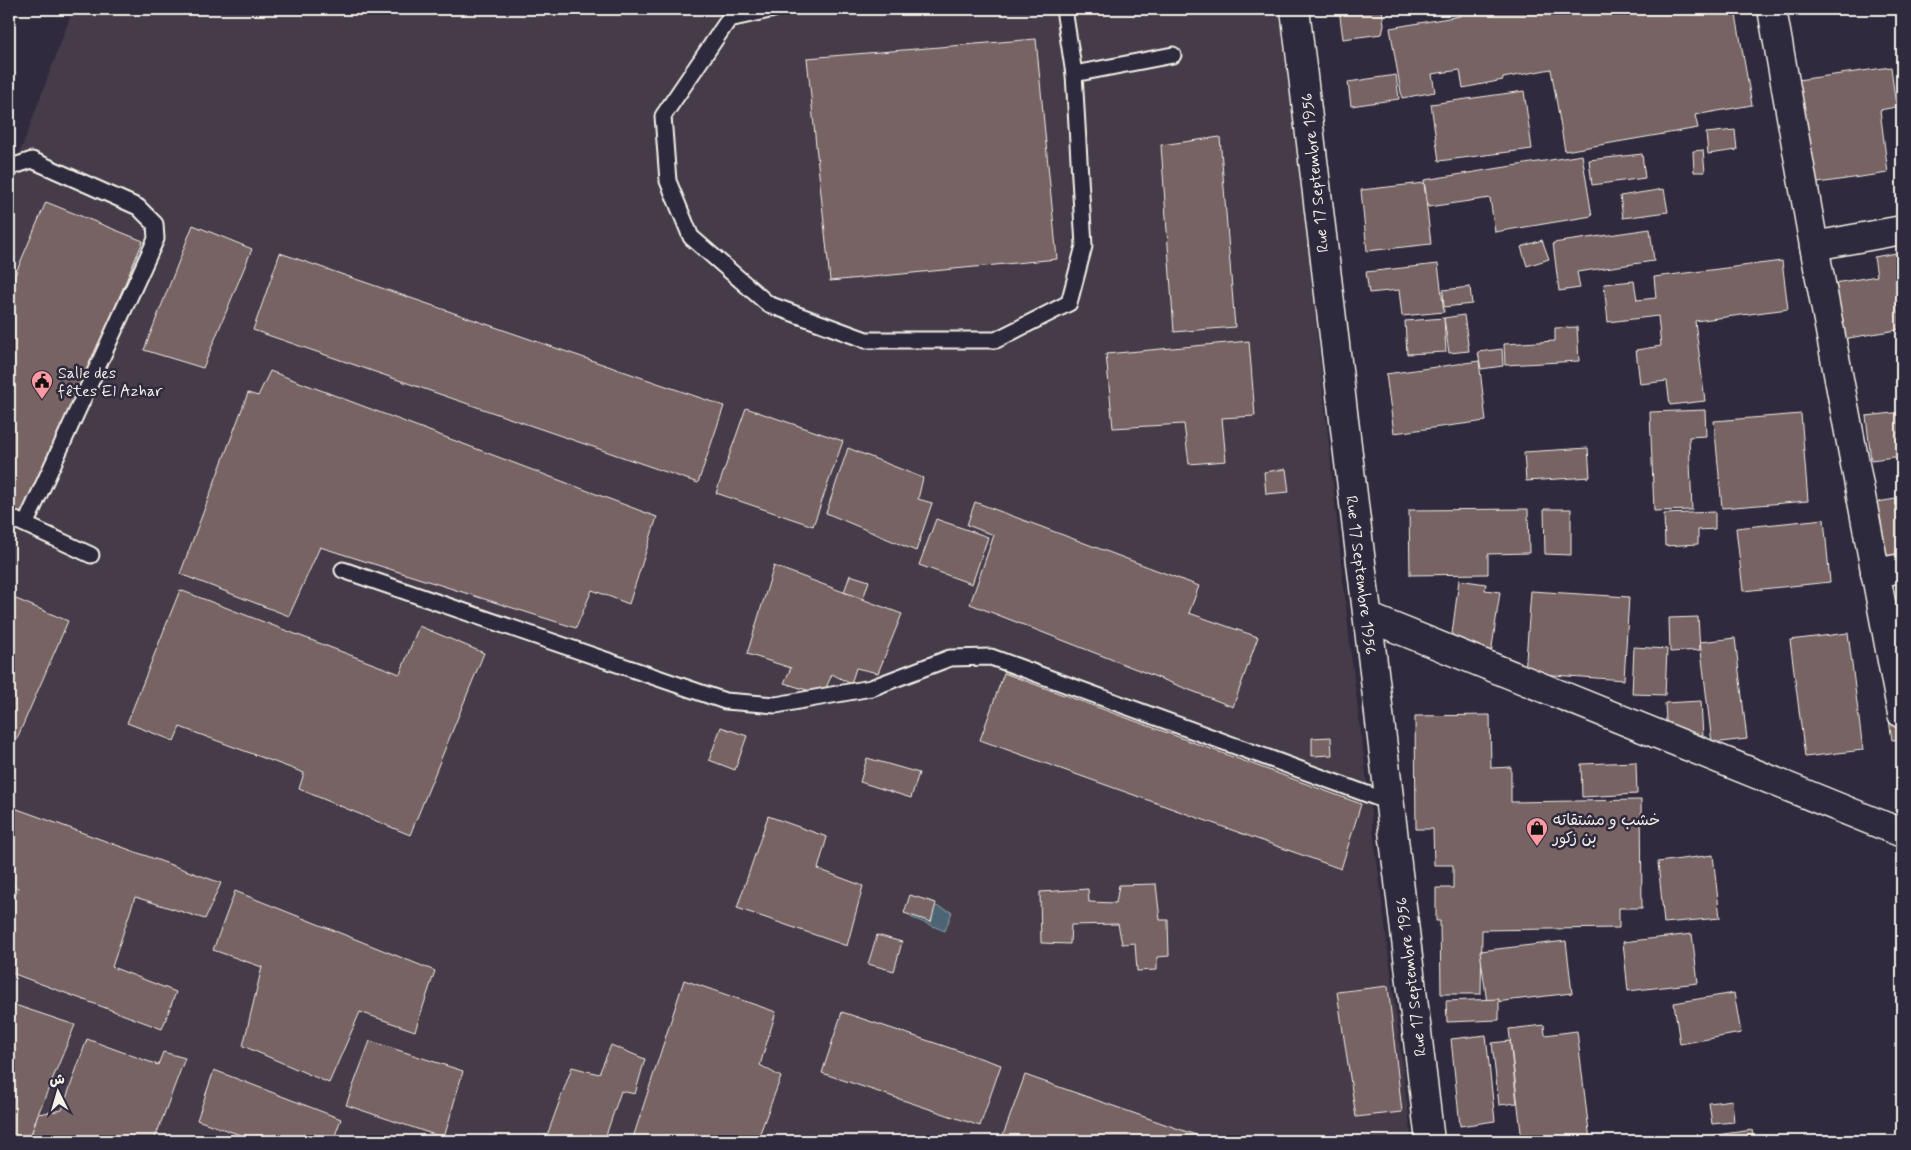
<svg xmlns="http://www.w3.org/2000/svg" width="1911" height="1150" viewBox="0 0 1911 1150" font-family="Mynerve,'Playpen Sans Arabic',sans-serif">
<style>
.built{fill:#453b49}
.water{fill:#4c6575;stroke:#8f9da3}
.building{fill:#776364;stroke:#f4f1e8}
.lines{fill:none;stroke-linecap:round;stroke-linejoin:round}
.lane-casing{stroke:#f4f1e8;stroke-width:19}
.street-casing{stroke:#f4f1e8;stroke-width:31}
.secondary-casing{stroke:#f4f1e8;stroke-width:31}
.lane{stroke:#2f2a3d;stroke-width:15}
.street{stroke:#2f2a3d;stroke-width:28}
.secondary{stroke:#2f2a3d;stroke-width:28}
.labels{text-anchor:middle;stroke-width:5;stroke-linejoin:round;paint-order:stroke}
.street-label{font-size:16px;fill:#f4f1e8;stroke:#2f2a3d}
.poi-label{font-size:16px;fill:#f4f1e8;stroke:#2f2a3d;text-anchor:start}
</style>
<rect width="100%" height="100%" fill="#2f2a3d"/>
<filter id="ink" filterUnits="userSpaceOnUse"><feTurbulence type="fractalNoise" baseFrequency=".02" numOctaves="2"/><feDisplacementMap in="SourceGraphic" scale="10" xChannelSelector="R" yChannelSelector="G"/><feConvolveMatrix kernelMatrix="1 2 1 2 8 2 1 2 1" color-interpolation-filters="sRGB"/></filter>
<g filter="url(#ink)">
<!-- built -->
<path class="built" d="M73,9H1283L1350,645L1412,1141H9V182Z"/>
<!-- water -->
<path class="water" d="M917,899L952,912L945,931L910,917Z"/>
<!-- building -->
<g class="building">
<path d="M1339,9H1382L1384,25L1382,34L1343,39Z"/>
<path d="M1459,9H1735L1752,105L1695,115L1698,128L1565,151L1551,69L1503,78V80L1463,88L1460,70L1432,74L1435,92L1402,98L1390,28L1460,16Z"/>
<path d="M1036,39L1057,259L830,281L807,58Z"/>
<path d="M1891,67L1896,107L1880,110L1888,173L1790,187L1776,83Z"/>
<path d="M1396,75L1399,99L1351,106L1348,82Z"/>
<path d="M1524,91L1532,149L1439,161L1431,104Z"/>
<path d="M1735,130L1737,150L1708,154L1706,133Z"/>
<path d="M1220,137L1235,327L1174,332L1161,145Z"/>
<path d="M1703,150L1705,172H1694L1693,151Z"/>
<path d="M1642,154L1645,178L1592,185L1589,160Z"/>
<path d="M1582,155L1592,216L1495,232L1490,198L1428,207L1424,180Z"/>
<path d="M1424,183L1431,244L1367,251L1361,190Z"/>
<path d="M1664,189L1668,212L1623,218L1620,196Z"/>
<path d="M46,202L143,241L25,520L9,512V289Z"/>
<path d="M193,225L252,249L203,368L144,350Z"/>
<path d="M1650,229L1654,261L1577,272L1580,288L1559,291L1553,243Z"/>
<path d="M1542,240L1549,259L1527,266L1521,247Z"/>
<path d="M1902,252V329L1831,341L1822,285L1877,276L1874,257Z"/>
<path d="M280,253L724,406L698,483L253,330Z"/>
<path d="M1782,261L1788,309L1695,321L1705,401L1670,405L1667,381L1640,384L1636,350L1661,346L1658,316L1608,322L1604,284L1634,281L1637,300L1656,298L1654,277Z"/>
<path d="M1438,264L1444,312L1402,316L1399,290L1369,293L1366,272Z"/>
<path d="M1470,287L1472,304L1444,307L1443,290Z"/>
<path d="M1464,315L1469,351L1449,353L1444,318Z"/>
<path d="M1444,318L1446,352L1407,354L1405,321Z"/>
<path d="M1577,327L1579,361L1505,365L1504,344L1555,341V328Z"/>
<path d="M1249,341L1255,416L1222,418L1226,461L1189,464L1184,424L1113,428L1106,354Z"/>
<path d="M1502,349L1503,366L1481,369L1478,352Z"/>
<path d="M1479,361L1486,421L1394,433L1386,374Z"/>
<path d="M270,371L657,517L629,604L592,590L576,628L320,547L289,616L180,574L248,393L258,396Z"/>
<path d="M746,408L843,441L813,526L716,493Z"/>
<path d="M1705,410L1706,436L1689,437L1692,510L1654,511L1650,412Z"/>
<path d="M1902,412V456L1871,460L1866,416Z"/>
<path d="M1801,414L1808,501L1722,508L1714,421Z"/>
<path d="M848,448L923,478L918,499L932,503L916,551L826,513Z"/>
<path d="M1588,448L1590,477L1526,481L1524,452Z"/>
<path d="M1286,469L1289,492L1266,494L1264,472Z"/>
<path d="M1902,498V568L1864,574L1852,506Z"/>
<path d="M975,502L1199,586L1189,613L1258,637L1233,707L970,604L994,535L967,525Z"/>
<path d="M1528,509L1529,553L1488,554V574L1410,575L1409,510Z"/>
<path d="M1544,509H1571V555L1545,554Z"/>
<path d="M1715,512V529L1698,530V544L1665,546L1664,514Z"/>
<path d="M936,519L988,537L972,584L919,565Z"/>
<path d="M1824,519L1830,582L1743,591L1736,528Z"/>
<path d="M774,566L902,614L878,673L856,668L851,684L832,674L823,695L784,683L791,668L747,654Z"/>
<path d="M850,575L869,581L863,599L844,592Z"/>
<path d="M1459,580L1486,584L1485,590L1500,592L1491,654L1450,649Z"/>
<path d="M180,590L400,674L419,626L484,653L410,835L299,789L304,773L180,727L174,741L127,723Z"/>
<path d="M1531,591L1629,597L1624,680L1525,673Z"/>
<path d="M9,596L68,621L9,757Z"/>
<path d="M1698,617L1700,650L1670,652L1669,618Z"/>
<path d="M1848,633L1863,750L1805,757L1790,640Z"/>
<path d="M1735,638L1747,739L1712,743L1700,642Z"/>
<path d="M1634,647L1667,649L1665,695L1632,694Z"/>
<path d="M1004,673L1361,804L1341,869L980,740Z"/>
<path d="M1902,691V739L1892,740L1885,694Z"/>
<path d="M1701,701L1703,737L1667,739L1665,703Z"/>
<path d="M1490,715L1491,768L1511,767V802L1641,800L1642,908H1619V928L1482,930L1481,994H1441L1440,921H1436V888H1453V865H1434L1433,829H1416L1415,716Z"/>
<path d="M721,727L747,736L735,770L709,760Z"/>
<path d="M1331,737L1332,755L1312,756V738Z"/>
<path d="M867,758L919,773L911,798L860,782Z"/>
<path d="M1636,762L1637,794L1582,797L1581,764Z"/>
<path d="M9,806L221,883L205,919L135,897L112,967L176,992L162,1029L9,972V913L18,888L9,884Z"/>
<path d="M768,816L827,837L818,869L863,886L847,946L737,908Z"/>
<path d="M1713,855L1720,918L1664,923L1658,862Z"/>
<path d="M1156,884L1160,920H1168L1169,956L1157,957V970L1137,971L1135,943L1122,944L1118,924L1071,925L1070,944L1041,943L1040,892L1088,889L1089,902L1116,903L1119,885Z"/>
<path d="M235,891L435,971L415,1031L360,1012L329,1083L243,1046L262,967L213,950Z"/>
<path d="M910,895L936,903L931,922L904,913Z"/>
<path d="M1692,934L1698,983L1628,991L1623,942Z"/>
<path d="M877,935L902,942L894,971L868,964Z"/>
<path d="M1566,941L1572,993L1487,1003L1480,951Z"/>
<path d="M684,980L776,1012L760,1065L781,1077L757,1141H632Z"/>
<path d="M1388,986L1402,1112L1356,1117L1337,992Z"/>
<path d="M1734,993L1741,1033L1680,1044L1674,1003Z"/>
<path d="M1499,999V1020L1447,1022L1446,1001Z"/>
<path d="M9,1003L75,1025L38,1114L29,1141H9Z"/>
<path d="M842,1012L1001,1065L980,1126L822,1073Z"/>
<path d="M1544,1025L1545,1035L1577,1031L1590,1140L1522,1141L1509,1029Z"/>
<path d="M1486,1035L1495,1121L1460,1126L1451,1039Z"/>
<path d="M87,1039L158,1065L163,1052L185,1058L154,1141H29L38,1114L62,1110Z"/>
<path d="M370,1041L463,1071L444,1138L346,1105Z"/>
<path d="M1510,1041L1517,1103L1499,1105L1492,1043Z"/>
<path d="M611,1045L645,1059L635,1094L621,1091L604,1141H545L572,1067L599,1074Z"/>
<path d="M214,1070L341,1119L333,1141H258L197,1120Z"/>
<path d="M1025,1075L1213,1141H1001Z"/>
<path d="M1732,1100L1734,1122L1712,1124L1709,1103Z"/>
<path d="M1752,1130L1754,1141H1674Z"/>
</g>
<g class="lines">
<!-- lane casing -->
<g class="lane-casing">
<g id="lane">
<path d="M774,9L729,19L663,116L668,181L691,237L768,304L866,340H996L1069,303L1084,246L1074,74L1064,9"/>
<path d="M1074,74L1173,55"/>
<path d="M9,170L11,167L32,160L138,207L155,224L156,239L26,523"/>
<path d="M9,517L91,555"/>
<path d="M343,570L725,701L776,705L871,688L950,658L991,657L1389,802"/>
</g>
</g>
<!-- street casing -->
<g class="street-casing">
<g id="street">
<path d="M1814,246L1902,230"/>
<path d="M1875,573L1902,568"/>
<path d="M1368,617L1902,833"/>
</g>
</g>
<!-- secondary casing -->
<g class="secondary-casing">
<g id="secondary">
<path d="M1295,9C1338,387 1385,764 1430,1141"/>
<path d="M1772,9L1814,246L1902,714"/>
</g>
</g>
<!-- lane -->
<use href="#lane" class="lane"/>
<!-- street -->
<use href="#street" class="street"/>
<!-- secondary -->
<use href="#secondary" class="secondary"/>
</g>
</g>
<!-- icons -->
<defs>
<g id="civic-pin" transform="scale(1.125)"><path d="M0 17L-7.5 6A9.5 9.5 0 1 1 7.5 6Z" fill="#ff9aa2" stroke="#2f2a3d"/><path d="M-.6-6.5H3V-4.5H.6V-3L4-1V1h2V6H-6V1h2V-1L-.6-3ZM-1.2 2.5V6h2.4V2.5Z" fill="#111"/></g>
<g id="shop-pin" transform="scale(1.125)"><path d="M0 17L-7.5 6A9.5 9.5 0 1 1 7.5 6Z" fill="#ff9aa2" stroke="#2f2a3d"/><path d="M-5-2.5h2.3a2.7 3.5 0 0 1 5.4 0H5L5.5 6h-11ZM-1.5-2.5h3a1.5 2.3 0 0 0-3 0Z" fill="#111"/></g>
</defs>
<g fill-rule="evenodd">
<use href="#civic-pin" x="42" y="381"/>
<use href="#shop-pin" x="1537" y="828"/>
</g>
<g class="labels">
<!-- street labels -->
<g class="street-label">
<text transform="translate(1314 173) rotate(-96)" y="6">Rue 17 Septembre 1956</text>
<text transform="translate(1362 575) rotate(83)" y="6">Rue 17 Septembre 1956</text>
<text transform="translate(1410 977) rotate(-97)" y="6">Rue 17 Septembre 1956</text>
</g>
<!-- poi labels -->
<g class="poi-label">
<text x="58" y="378">Salle des<tspan x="58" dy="18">fêtes El Azhar</tspan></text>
<text x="1553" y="825">خشب و مشتقاته<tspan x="1553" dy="18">بن زكور</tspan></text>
</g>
</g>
<!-- margin -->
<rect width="1911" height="1150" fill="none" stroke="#2f2a3d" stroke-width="30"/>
<rect x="15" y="15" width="1881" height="1120" fill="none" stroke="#f4f1e8" stroke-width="2" filter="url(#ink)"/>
<!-- north arrow -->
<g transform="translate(58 1092) rotate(355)" stroke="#2f2a3d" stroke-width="4" paint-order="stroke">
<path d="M0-4L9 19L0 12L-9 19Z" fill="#f4f1e8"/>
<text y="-8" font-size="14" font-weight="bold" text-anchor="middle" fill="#f4f1e8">ش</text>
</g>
</svg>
